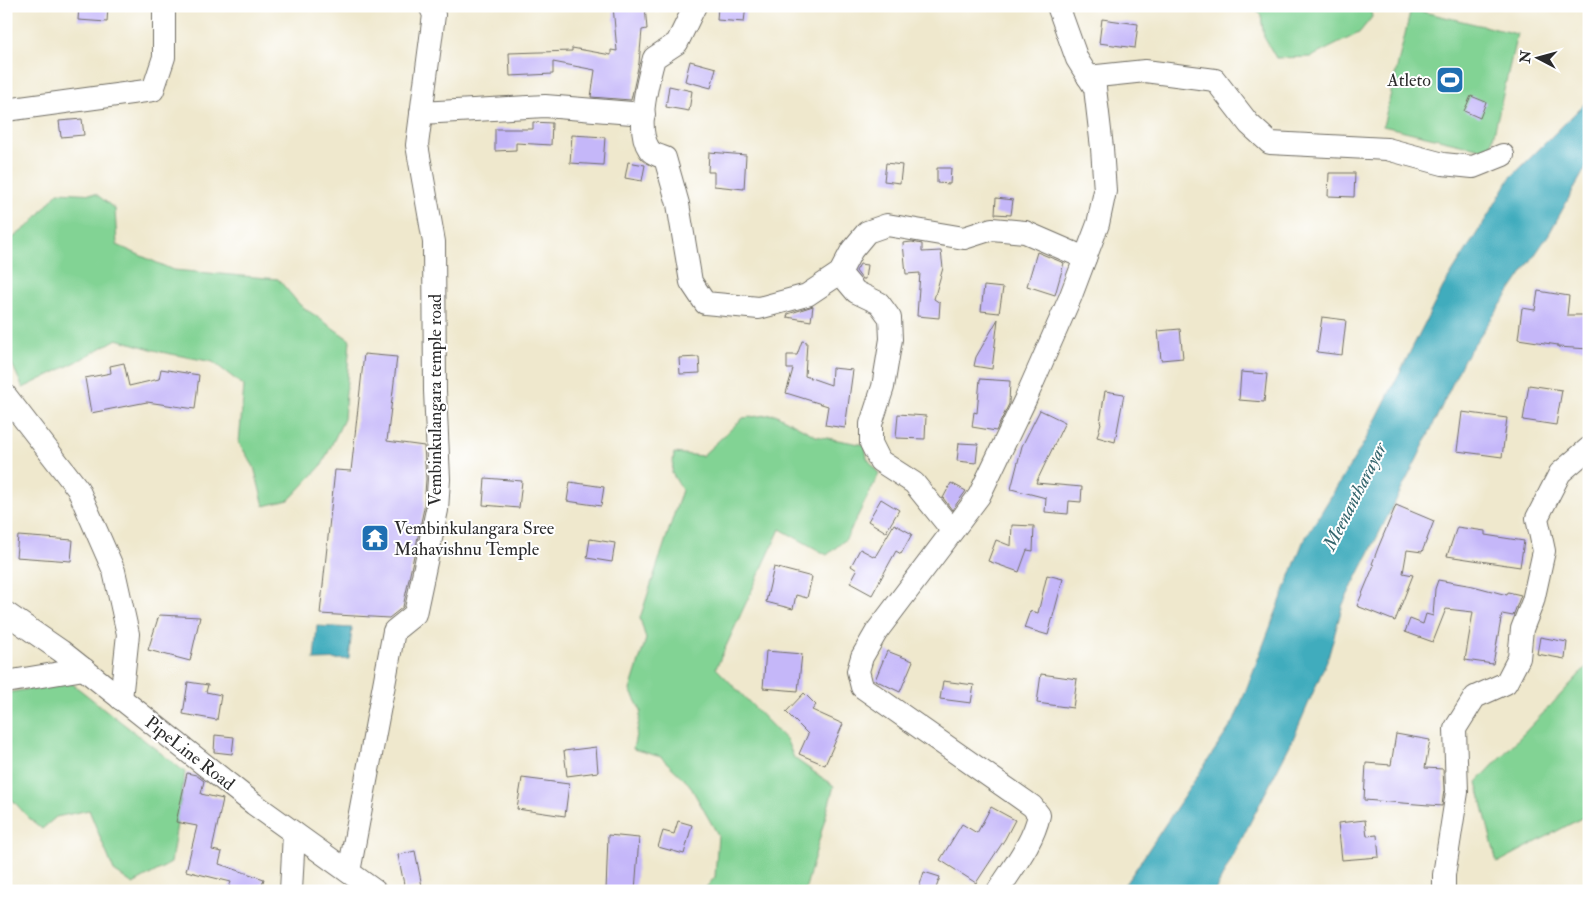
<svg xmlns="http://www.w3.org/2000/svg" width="1595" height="897" font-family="'IM FELL Double Pica',serif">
  <rect width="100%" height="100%" fill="#fff"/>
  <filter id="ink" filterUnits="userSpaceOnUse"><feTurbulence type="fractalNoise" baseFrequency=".02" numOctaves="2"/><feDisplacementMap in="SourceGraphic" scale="10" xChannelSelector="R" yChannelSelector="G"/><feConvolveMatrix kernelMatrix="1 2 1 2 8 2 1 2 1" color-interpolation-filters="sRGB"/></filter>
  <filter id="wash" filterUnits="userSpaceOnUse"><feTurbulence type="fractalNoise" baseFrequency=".0096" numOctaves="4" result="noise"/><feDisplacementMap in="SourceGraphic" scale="20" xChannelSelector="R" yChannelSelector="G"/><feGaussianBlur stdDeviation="1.12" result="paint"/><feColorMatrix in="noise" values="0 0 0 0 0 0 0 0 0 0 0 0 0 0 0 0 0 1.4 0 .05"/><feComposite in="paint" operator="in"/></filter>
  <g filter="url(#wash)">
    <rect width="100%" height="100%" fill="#efe8cd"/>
    <g fill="#82d394" stroke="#567f60">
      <polygon points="1255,6 1370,6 1372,17 1359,33 1311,57 1276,58 1264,37 1261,16"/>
      <polygon points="1411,9 1517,34 1490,151 1383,126"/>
      <polygon points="58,192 96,194 115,209 117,245 173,270 278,279 300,305 350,340 344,419 322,465 289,500 264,506 254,467 239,443 244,386 213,362 161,352 117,339 76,362 23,388 6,351 6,243 31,224"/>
      <polygon points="775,414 816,436 865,445 867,458 879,474 846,539 827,555 780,529 716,668 787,741 794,758 834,786 805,891 703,891 715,877 718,835 689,784 661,757 633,749 641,711 630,690 646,639 640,618 682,490 672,473 674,453 702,456 743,418"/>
      <polygon points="1589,549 1589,656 1582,555"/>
      <polygon points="1589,664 1589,814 1497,863 1477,782 1553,703"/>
      <polygon points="70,682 185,772 171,863 133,884 114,871 89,810 56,817 42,829 29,818 6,793 6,693"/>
    </g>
    <g fill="#3facbd" stroke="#356c74">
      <polygon points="1589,99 1589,165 1586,167 1549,234 1464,359 1418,457 1343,604 1328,658 1293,739 1215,891 1120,891 1135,870 1234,721 1303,542 1365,441 1443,287 1489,214 1510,178"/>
      <polygon points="317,626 352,628 349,659 314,660"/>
    </g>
    <g id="blocks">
      <g fill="#c5b7f9">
        <polygon points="79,6 108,6 107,22 78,20"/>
        <polygon points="613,6 645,6 647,29 642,30 639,63 631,100 591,97 595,70 553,62 553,74 510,76 509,53 572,51 572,48 611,55 611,50 617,51"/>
        <polygon points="718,6 746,6 744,22 717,20"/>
        <polygon points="1102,19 1138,24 1135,48 1099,43"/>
        <polygon points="690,61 716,68 711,88 685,81"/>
        <polygon points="669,86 692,91 689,111 666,107"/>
        <polygon points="1471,96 1486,102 1480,118 1464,111"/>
        <polygon points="82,119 84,135 61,137 59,121"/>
        <polygon points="533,122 552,123 551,145 516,143 516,150 495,151 495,129 533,129"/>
        <polygon points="572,135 605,137 603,165 570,163"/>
        <polygon points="709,152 746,155 744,189 714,186 714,172 708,172"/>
        <polygon points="628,162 645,165 642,181 625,178"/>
        <polygon points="886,163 902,165 900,183 884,181"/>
        <polygon points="937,168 951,168 950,184 937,183"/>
        <polygon points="1329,173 1355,173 1354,197 1328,196"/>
        <polygon points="996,198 1013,200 1011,215 995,214"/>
        <polygon points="912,242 922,244 922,252 941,251 943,268 934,299 940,303 939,318 917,316 920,273 906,274 903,243"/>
        <polygon points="1037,252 1064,263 1055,295 1027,286"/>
        <polygon points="860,264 867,265 865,279 862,279 856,271"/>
        <polygon points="984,286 1003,288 999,313 981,311"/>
        <polygon points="1538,291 1569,296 1567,315 1589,315 1589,349 1558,347 1558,345 1518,339 1522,308 1535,310"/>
        <polygon points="813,306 811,321 787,317 788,314"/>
        <polygon points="1322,317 1346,320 1342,355 1317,352"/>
        <polygon points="998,319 992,369 974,366 976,357"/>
        <polygon points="1180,329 1183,358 1161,360 1158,331"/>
        <polygon points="802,341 807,342 805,376 831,385 832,368 853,370 845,428 825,425 828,406 786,393 793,369 787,369 787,355 797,355"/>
        <polygon points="364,354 397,357 387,441 424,446 426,479 424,508 403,607 389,618 320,614 335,470 351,471"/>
        <polygon points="699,357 700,373 680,374 679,358"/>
        <polygon points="124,363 129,386 159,379 161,369 199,375 195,409 147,402 91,413 85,378 111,373 110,366"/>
        <polygon points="1241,372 1267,374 1264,402 1239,400"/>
        <polygon points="980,379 1010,381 1009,404 996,431 972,427 974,412 977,413"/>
        <polygon points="1529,385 1562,390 1556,425 1523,420"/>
        <polygon points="1105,391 1124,394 1115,442 1097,437 1101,423 1100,422"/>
        <polygon points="1040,410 1065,422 1036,483 1082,487 1081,502 1069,501 1068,514 1045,512 1046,498 1011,489 1022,446"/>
        <polygon points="1462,412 1507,418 1502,457 1457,451"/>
        <polygon points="898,414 926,416 925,439 896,438"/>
        <polygon points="959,443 978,444 976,463 957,461"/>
        <polygon points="485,478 522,481 519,508 483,505"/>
        <polygon points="570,482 604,487 601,506 567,501"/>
        <polygon points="951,483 966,491 952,510 943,498"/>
        <polygon points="881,499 899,510 886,532 868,521"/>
        <polygon points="1396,505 1434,521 1422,552 1407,550 1403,573 1413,575 1395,621 1357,606 1374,565 1372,564 1378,548"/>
        <polygon points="894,524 912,534 901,554 896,551 872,595 850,583 857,570 851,566 860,549 875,557"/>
        <polygon points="1012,525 1034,526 1033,551 1027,550 1019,572 988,561 996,540 1011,546"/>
        <polygon points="1457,527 1485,531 1485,535 1524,541 1520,567 1447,556"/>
        <polygon points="18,536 73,540 71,561 16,557"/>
        <polygon points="590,539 615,543 612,562 587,558"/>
        <polygon points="774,567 812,577 807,598 796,595 793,609 766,602"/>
        <polygon points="1047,575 1063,579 1048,635 1024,628 1030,611 1038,613"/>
        <polygon points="1438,580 1473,586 1507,595 1508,592 1521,595 1513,616 1502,614 1493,664 1465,660 1473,612 1446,609 1433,642 1405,632 1410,619 1423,624 1426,614 1433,616 1435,589"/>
        <polygon points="159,615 200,617 190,661 148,650"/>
        <polygon points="1540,637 1567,642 1565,659 1537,654"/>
        <polygon points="766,651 802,654 798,691 763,688"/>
        <polygon points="887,651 913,661 900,692 875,680"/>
        <polygon points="1041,674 1077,679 1073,708 1037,703"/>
        <polygon points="943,681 974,685 971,703 940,699"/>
        <polygon points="188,682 208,685 206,692 221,695 217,720 183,714"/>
        <polygon points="804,693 816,705 812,710 843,724 825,765 799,754 808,734 786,712"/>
        <polygon points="1396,734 1430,740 1425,768 1443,769 1444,789 1442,806 1364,800 1366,763 1391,765"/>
        <polygon points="215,735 234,737 232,754 214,752"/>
        <polygon points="596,747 598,772 567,776 564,751"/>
        <polygon points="187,773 196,775 204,781 201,794 223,799 212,850 222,852 219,864 264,879 260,891 228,891 231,882 186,871 197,826 176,822"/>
        <polygon points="522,778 569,784 565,816 517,809"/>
        <polygon points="991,807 1015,820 1005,839 976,883 940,860 962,824 977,833"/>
        <polygon points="1365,820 1367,836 1377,835 1379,857 1342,860 1338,823"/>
        <polygon points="678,821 692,825 684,854 658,847 663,831 674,834"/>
        <polygon points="608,835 639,838 635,891 606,891"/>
        <polygon points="415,851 422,886 405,889 398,855"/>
        <polygon points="924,872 940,877 935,891 918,891"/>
      </g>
    </g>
  </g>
  <g filter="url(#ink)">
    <use href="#blocks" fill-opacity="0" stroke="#706d64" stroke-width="1"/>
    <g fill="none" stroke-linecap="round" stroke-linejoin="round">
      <defs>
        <g id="minor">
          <path d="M 695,6 L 677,43 L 654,58 C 648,80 635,129 649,149 C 652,154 660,156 665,158 L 678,204 L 691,282 L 705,303 L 759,308 L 807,295 L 840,273 L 852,250 L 867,232 L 887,225 L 964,238 L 992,229 L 1025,232 L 1085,258"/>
          <polyline points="1088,77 1145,71 1215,80 1249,124 1270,143 1387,149 1443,164 1473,167 1503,155"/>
          <polyline points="6,110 153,90 164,57 164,6"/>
          <polyline points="421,113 545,106 644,114"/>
          <polyline points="840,273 856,292 879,303 890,318 891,339 883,387 871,424 871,443 880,461 914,483 952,530"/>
          <polyline points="6,396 78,489 114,571 128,634 121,699"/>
          <polyline points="6,613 61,651 254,804 375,891"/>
          <polyline points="6,682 84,669"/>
          <polyline points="349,872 394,631 415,614 437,510 439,479 435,391 434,242 417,145 434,15 430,6"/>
          <polyline points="291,891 294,833"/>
          <path d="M 998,891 C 1013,867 1033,843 1039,815 L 1032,806 L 862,687 L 858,671 L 862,657 L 877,631 L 979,496 L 1025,400 L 1070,298 L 1098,224 L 1105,191 L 1102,148 L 1095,88 L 1077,59 L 1058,6"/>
          <polyline points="1444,891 1444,875 1457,792 1455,729 1475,697 1506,683 1519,658 1522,629 1533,601 1544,551 1537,518 1560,473 1589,448"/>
        </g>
      </defs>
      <use href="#minor" stroke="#706d64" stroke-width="24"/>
      <use href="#minor" stroke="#fff" stroke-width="22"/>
    </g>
  </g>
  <defs>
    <symbol id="stadium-square" viewBox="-11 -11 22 22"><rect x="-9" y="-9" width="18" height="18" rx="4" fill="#1f6fb2" stroke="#fff"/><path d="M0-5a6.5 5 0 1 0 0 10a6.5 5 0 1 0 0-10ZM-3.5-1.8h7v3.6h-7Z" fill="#fff"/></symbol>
    <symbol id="temple-square" viewBox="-11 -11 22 22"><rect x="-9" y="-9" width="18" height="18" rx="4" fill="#1f6fb2" stroke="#fff"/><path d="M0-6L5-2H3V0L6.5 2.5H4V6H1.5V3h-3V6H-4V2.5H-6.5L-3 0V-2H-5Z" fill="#fff"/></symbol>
  </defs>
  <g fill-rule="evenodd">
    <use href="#stadium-square" x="1434" y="64" width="32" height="32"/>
    <use href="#temple-square" x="359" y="522" width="32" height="32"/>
  </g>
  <g text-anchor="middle" stroke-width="4" stroke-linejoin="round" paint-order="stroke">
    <g font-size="18" fill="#2b2b2b" stroke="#fff" text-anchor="end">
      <text x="1431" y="86">Atleto</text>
      <text x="394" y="534" text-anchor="start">Vembinkulangara Sree<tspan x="394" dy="21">Mahavishnu Temple</tspan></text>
    </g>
    <g font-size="18" fill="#2b2b2b" stroke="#fff">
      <text transform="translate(435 400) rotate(-90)" y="6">Vembinkulangara temple road</text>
      <text transform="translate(190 753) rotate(38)" y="6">PipeLine Road</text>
    </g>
    <g font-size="19" font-style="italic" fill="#34656d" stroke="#fff">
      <text transform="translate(1354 496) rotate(-63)" y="7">Meenantharayar</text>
    </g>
  </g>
  <rect width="1595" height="897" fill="none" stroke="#fff" stroke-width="25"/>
  <g transform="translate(1538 58) rotate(276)" stroke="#ffffff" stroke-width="4" paint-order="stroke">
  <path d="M0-4L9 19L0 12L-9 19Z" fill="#2b2b2b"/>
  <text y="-8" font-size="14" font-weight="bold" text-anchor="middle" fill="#2b2b2b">N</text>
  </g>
</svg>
